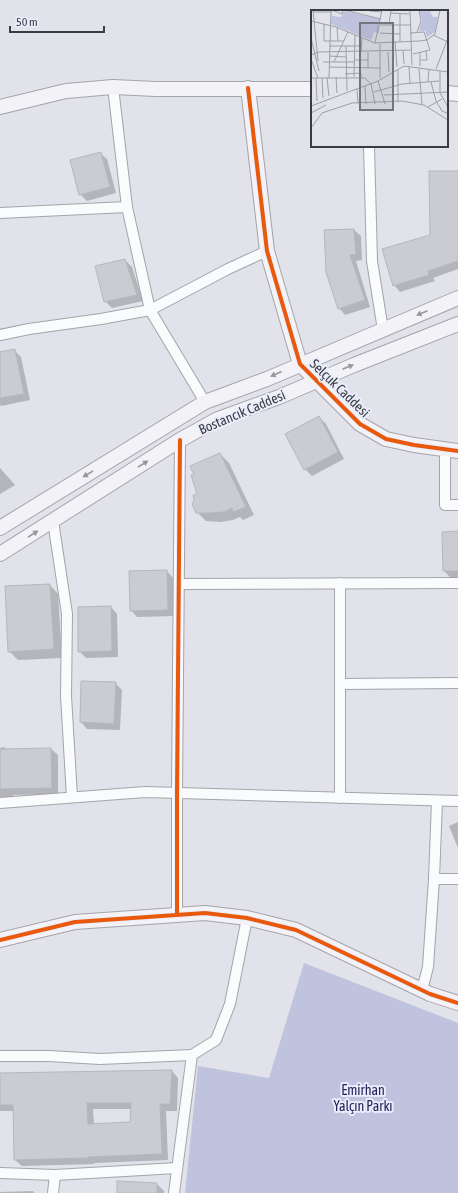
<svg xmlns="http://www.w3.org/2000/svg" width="458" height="1193" font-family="'Asap Condensed',sans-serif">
  <rect width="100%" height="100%" fill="#e1e2ea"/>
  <polygon fill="#c0c3de" points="304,963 458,1023 458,1193 185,1193 198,1066 269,1078"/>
  <g fill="#0003" fill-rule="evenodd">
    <polygon points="447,36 448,37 448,82 447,82"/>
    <polygon points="100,153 107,159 116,193 87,201 80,194"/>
    <polygon points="458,172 458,269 433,278 435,281 400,292 394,285 431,236"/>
    <polygon points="354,230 361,236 362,260 356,261 370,307 345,315 339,308 325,231"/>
    <polygon points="125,260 132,267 143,301 112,308 105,301"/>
    <polygon points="14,350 21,357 30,400 1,406 0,404 0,353"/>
    <polygon points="319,417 326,424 344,459 312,476 305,469"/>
    <polygon points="0,422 0,468 15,485 0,494"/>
    <polygon points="220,454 229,463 254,515 243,520 240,517 233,520 220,522 206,521 197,512 198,494 196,475"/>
    <polygon points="458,532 458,577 450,577 444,571"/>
    <polygon points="167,571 173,578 174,616 137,617 131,610"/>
    <polygon points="50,585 58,594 62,658 18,660 9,651"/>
    <polygon points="111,607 117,614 118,657 86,658 79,651"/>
    <polygon points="115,683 122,690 120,730 87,729 81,722"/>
    <polygon points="4,747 7,750 51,749 58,755 58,794 13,795 14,800 0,801 0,748"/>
    <polygon points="458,822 458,848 449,826"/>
    <path d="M 172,1071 L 178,1078 L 177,1111 L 166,1111 L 168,1160 L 94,1163 L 95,1164 L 22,1166 L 15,1160 L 14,1111 L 0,1111 L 0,1074 ZM 93,1109 L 131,1109 L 131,1123 L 94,1125 Z"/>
    <polygon points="157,1184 164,1191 164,1193 118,1193"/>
    <polygon points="33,1191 34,1193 0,1193 0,1192"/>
  </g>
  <g fill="#cbcbd2" stroke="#b6b7bc" fill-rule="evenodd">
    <polygon points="101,152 110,187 79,195 70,160"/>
    <polygon points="429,171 458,171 458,261 428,271 429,275 393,286 382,249 430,235"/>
    <polygon points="354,229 356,254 350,255 365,300 338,309 325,269 326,269 324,230"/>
    <polygon points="125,259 137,295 104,302 95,266"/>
    <polygon points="15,349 24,394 0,398 0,352"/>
    <polygon points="319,416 338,452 304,470 285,434"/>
    <polygon points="220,453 246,507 233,512 232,508 224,512 211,513 196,513 192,504 194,501 193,495 197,494 191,475 194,475 190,466"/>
    <polygon points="458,531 458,571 443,571 442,532"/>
    <polygon points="167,570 168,610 130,611 129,571"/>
    <polygon points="50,584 54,649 8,652 5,586"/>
    <polygon points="111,606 112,651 78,652 78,607"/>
    <polygon points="81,681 116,682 114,724 80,722"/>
    <polygon points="51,748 52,788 0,789 0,749"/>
    <path d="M 172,1070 L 170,1104 L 160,1104 L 162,1154 L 88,1157 L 88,1158 L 14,1160 L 13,1105 L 0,1105 L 0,1073 ZM 87,1103 L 131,1103 L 130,1122 L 88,1124 Z"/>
    <polygon points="117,1181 157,1183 157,1193 117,1193"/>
  </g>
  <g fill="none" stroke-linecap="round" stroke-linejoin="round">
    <defs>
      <g id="street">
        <polyline points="113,87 127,207 150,310 205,402"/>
        <polyline points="369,146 372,261 383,330"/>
        <polyline points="0,213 127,207"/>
        <polyline points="0,335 29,329 101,319 150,310 228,269 267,251"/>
        <polyline points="445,450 445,505 458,505"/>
        <polyline points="53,521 67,614 66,696 72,797"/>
        <polyline points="340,583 340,798"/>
        <polyline points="179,584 458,583"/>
        <polyline points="340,684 458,683"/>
        <polyline points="0,803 145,792 458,801"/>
        <polyline points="434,879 458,879"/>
        <polyline points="177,915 177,793 180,440"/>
        <polyline points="422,990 428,967 434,879 437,801"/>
        <polyline points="0,1056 49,1056 100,1059 192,1055"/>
        <polyline points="0,1173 55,1175 177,1168"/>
        <polyline points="53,1193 55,1175"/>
        <polyline points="174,1193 192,1055 216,1040 230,1004 247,918"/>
      </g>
      <g id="secondary">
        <polyline points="248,88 267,251 300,364 360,424 386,439 414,445 458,451"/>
        <polyline points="447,93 458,94"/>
        <polyline points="0,107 66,91 113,87 156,89 312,89"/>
        <polyline points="0,528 205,402 267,379 458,298"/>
        <polyline points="0,554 180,440 218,419 279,397 354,365 458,324"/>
        <polyline points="0,940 75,922 205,913 247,918 296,930 430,994 458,1003"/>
      </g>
    </defs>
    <use href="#street" stroke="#a4a4aa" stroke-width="12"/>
    <use href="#secondary" stroke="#a4a4aa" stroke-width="16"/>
    <use href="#street" stroke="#fafbfc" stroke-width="10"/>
    <use href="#secondary" stroke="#f2f2f7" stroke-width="14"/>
    <defs>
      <g id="cycleway">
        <polyline points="248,88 267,251 300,364 360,424 386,439 414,445 458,451"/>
        <polyline points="177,915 177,793 180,440"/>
        <polyline points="0,940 75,922 205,913 247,918 296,930 430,994 458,1003"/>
      </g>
    </defs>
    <use href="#cycleway" stroke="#ebedfc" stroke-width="6"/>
    <use href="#cycleway" stroke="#e8590c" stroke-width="4"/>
  </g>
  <defs><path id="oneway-solid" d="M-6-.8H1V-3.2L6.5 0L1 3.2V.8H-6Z"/></defs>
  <g fill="#96979c">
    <use href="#oneway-solid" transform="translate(422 313) rotate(157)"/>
    <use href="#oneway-solid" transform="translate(348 367) rotate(-23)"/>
    <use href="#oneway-solid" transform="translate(276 374) rotate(156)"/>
    <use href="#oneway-solid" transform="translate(143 464) rotate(-32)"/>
    <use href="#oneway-solid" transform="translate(88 474) rotate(149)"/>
    <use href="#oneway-solid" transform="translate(33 534) rotate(-32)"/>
  </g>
  <g text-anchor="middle" stroke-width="4" stroke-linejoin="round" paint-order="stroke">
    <g font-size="14" fill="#3b3c42" stroke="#ebedfc">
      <text transform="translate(340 388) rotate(44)" y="5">Selçuk Caddesi</text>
      <text transform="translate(242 412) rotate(-23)" y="5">Bostancık Caddesi</text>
    </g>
    <g font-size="14" fill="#25235c" stroke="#ebedfc">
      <text x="363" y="1095">Emirhan<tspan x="363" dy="16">Yalçın Parkı</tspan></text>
    </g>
  </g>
  <g transform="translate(311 10)">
    <rect width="137" height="137" fill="#e1e2ea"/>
    <path d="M 108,0 L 122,0 L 119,2 L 122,7 L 127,7 L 124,22 L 116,27 L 114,21 L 108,21 L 111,9 ZM 33,1 L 69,9 L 68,23 L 63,22 L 60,30 L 20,14 L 21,6 L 30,7 Z" fill="#c0c3de"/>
    <path fill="none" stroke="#9fa0a7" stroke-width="1" d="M 2,0 L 7,51M 33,0 L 70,9M 99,0 L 101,55M 59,1 L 71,2M 2,2 L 20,2M 79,3 L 98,4M 0,11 L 25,17 L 64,33 L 108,31 L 116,30 L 124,24 L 129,0M 13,14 L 13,31 L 33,31M 69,15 L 99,15M 78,15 L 80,0M 26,18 L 27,31M 106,22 L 110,11 L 108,0M 69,23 L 89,24M 99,23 L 113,22 L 119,40 L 102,44M 122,25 L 137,32M 0,28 L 8,61M 84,31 L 86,57M 89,31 L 89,4M 64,33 L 71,0M 18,36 L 51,36M 35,36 L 36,81M 92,41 L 93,54M 50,42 L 51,28M 57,42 L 57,58M 77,42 L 78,62M 0,45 L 7,42 L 101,40M 18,46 L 35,47M 0,49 L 7,68M 43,50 L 57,50M 110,50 L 116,50 L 115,41M 12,52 L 43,52M 23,52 L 37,22M 109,56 L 109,42M 18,57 L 69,58M 98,57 L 99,73M 108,59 L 111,95M 125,59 L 137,28M 87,60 L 87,92M 129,61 L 129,83 L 137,97M 34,64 L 50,63 L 50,67M 25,67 L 26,83M 43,67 L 44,25M 0,68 L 54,68 L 60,74 L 64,94M 5,68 L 6,91M 11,68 L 12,88M 16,68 L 18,86M 18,68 L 20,3 L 21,0 L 31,4 L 32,0M 69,68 L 69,34M 137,70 L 137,90M 67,71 L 74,94M 117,72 L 118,59M 120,72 L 125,91 L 131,101 L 136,103M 54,76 L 55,94M 46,79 L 47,93M 63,82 L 91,74 L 128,71M 73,85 L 137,82M 0,96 L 67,71 L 93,56 L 137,62M 117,97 L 131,89M 0,103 L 15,95M 0,118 L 11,103 L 41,93 L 91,91 L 113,95 L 137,110"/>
    <path fill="#75767d" fill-opacity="0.15" stroke="#75767d" stroke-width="2" d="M 49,13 L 82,13 L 82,100 L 49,100 Z"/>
    <rect width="137" height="137" fill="none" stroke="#3b3c42" stroke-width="2"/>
  </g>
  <path d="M10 26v6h94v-6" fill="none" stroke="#3b3c42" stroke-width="2"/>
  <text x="16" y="26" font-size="12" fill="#3b3c42" stroke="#ebedfc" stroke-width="3" paint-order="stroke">50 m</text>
</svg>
